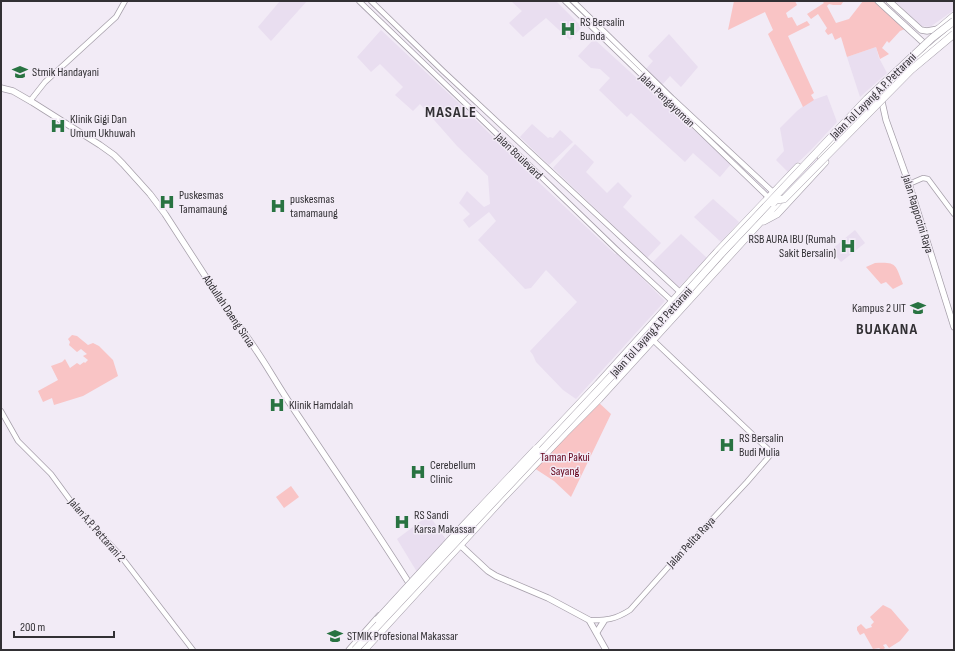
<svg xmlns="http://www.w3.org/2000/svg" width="955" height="651" font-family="'Sofia Sans Condensed',sans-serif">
  <rect width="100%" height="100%" fill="#f2ebf6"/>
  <g fill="#e9def0">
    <polygon points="280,1 307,1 271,41 258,27"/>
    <polygon points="511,1 556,1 582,27 570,40 546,18 523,37 509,23 522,11"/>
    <polygon points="895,1 954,1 954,10 930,27 921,26"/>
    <polygon points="381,30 465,109 530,174 615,254 617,253 665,301 576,399 563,390 536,362 533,355 530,351 577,302 546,270 531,288 525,289 478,240 496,221 489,212 469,228 463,220 470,214 459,203 467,191 484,207 490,204 488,176 457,146 420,104 413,111 395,95 403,87 380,64 371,72 357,57"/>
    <polygon points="669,34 698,67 681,87 670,76 662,85 646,69 653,61 648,56"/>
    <polygon points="594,39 731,164 720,177 693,153 685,162 631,113 627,117 599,90 610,78 600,69 591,68 578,56"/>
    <polygon points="876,47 879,58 887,73 860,97 847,57"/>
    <polygon points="827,95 837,122 811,150 788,172 776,160 784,151 780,128 797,111 810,101"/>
    <polygon points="532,124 548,138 550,137 553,138 560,130 573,142 549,165 520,137"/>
    <polygon points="575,144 594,162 586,172 607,193 618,182 632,196 623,207 661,243 647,258 553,168"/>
    <polygon points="713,199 739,222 721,242 694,217"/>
    <polygon points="855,230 865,243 841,262 831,250"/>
    <polygon points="681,234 707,258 679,287 652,263"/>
    <polygon points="429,515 447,541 417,572 397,539"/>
  </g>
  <g fill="#f9c4c5">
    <polygon points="734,1 795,1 797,5 786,13 788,18 792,17 797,26 807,21 810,25 788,36 814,93 811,95 814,100 803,107 768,34 773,30 765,12 728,30"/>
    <polygon points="822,1 843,2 841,5 833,5 829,4 827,6 836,23 849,19 863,1 874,1 905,29 900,31 889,43 887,41 882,48 889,54 880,59 876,47 847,57 841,37 835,40 832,33 828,35 825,31 827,28 818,14 811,19 807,14 824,3"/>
    <path d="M 875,263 C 897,262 895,264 903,284 L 893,289 L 886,282 L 881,284 L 866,267 Z"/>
    <polygon points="72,335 77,336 88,345 93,343 99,346 113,360 118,376 83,396 54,405 52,398 43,402 38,391 58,380 51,366 62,362 65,359 70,368 77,363 80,365 84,362 85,363 88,360 83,356 87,354 81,349 77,352 69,345 70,342 68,339"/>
    <polygon points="597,401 611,414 571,497 554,481 534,468"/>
    <polygon points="291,486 299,497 284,508 276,497"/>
    <polygon points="883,605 891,609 909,630 900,641 889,648 886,644 883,645 885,648 882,650 879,648 873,649 864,633 860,635 857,630 857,627 861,624 866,629 872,627 871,625 874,622 870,617"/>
  </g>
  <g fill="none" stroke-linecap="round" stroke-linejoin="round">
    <defs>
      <g id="minor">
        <polyline points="359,1 616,249 674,303"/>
        <polyline points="371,1 443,71 681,293"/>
        <polyline points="565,1 769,198"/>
        <polyline points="573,1 672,98 774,193"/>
        <polyline points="30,101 45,82 116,17 125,1"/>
        <polyline points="909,184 923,178 928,179 954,214"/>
        <polyline points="1,411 18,441 51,474 73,504 120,555 193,650"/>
        <path d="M 589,620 C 606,621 616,619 630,610 L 678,556 L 747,482 L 772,453 L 653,340"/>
      </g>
      <g id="major">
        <polyline points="878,1 927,46"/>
        <polyline points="889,1 921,30 927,31 938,29"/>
        <path d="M 1,88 L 13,91 L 32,102 L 100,145 L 114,155 L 123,164 L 150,194 L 165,214 L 233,319 C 256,345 272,377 291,405 C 331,465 371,523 409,583"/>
        <polyline points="882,102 886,120 909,184 954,327"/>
        <polyline points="460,545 488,571 496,576 548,598 589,620 606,650"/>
        <polyline points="597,632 604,621"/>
        <polyline points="349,650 379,616"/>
      </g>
      <g id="highway">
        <polyline points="935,32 954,16"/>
        <polyline points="914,64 954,30"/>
        <polyline points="821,157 872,103 898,79"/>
        <polyline points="764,221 777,214 825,162"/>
        <polyline points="532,454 598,384 717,252 798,167"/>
        <polyline points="364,650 502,499 565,433 599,399 782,198"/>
      </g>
    </defs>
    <use href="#minor" stroke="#a7a0ab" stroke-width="6"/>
    <use href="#major" stroke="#a7a0ab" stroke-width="7"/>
    <use href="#highway" stroke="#a7a0ab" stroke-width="8"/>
    <use href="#minor" stroke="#fff" stroke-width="4.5"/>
    <use href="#major" stroke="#fff" stroke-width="5.5"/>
    <use href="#highway" stroke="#fff" stroke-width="7"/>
    <defs>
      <g id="highway-bridge">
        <polyline points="773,203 776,200 784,199 911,70 954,34"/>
        <polyline points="378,619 465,524 536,449"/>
        <polyline points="355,650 618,369 721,254 867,99 932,38 954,21"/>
      </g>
    </defs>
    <use href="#highway-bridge" stroke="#a7a0ab" stroke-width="8" stroke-linecap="butt"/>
    <use href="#highway-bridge" stroke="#fff" stroke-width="7"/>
  </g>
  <defs>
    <symbol id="hospital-bare" viewBox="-9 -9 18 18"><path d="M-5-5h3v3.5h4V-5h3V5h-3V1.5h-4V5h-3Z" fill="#287341" stroke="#f2ebf6" stroke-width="2.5" paint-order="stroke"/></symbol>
    <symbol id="university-bare" viewBox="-9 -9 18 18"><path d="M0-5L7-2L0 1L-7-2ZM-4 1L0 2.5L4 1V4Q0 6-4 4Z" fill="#287341" stroke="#f2ebf6" stroke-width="2.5" paint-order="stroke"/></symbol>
  </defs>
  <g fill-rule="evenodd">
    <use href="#hospital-bare" x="557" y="18" width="22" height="22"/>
    <use href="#university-bare" x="9" y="61" width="22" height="22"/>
    <use href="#hospital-bare" x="47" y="115" width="22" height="22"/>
    <use href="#hospital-bare" x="156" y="191" width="22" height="22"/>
    <use href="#hospital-bare" x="267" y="195" width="22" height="22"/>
    <use href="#hospital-bare" x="837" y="235" width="22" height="22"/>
    <use href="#university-bare" x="907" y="297" width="22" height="22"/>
    <use href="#hospital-bare" x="266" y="394" width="22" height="22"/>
    <use href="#hospital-bare" x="716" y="434" width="22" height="22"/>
    <use href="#hospital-bare" x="407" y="461" width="22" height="22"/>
    <use href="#hospital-bare" x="391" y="511" width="22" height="22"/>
    <use href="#university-bare" x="324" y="625" width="22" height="22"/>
  </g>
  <g text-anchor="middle" stroke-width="3" stroke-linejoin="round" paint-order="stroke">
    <g font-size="12" fill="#323034" stroke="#f2ebf6" text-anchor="start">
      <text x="580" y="26">RS Bersalin<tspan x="580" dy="14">Bunda</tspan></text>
      <text x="32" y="76">Stmik Handayani</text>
      <text x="70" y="123">Klinik Gigi Dan<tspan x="70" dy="14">Umum Ukhuwah</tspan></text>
      <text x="179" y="199">Puskesmas<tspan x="179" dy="14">Tamamaung</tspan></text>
      <text x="290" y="203">puskesmas<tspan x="290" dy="14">tamamaung</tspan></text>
      <text x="836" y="243" text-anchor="end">RSB AURA IBU (Rumah<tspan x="836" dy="14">Sakit Bersalin)</tspan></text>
      <text x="906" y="312" text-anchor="end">Kampus 2 UIT</text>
      <text x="289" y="409">Klinik Hamdalah</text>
      <text x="739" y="442">RS Bersalin<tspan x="739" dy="14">Budi Mulia</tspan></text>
      <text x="430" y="469">Cerebellum<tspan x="430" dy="14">Clinic</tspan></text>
      <text x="414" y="519">RS Sandi<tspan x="414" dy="14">Karsa Makassar</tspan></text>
      <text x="347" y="640">STMIK Profesional Makassar</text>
    </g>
    <g font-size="12" fill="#323034" stroke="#f2ebf6">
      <text transform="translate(873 96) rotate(-45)" y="4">Jalan Tol Layang A.P. Pettarani</text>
      <text transform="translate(667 100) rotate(44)" y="4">Jalan Pengayoman</text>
      <text transform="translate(519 156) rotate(44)" y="4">Jalan Boulevard</text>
      <text transform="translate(918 214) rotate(73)" y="4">Jalan Rappocini Raya</text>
      <text transform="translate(229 311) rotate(56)" y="4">Abdullah Daeng Sirua</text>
      <text transform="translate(651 332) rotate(-48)" y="4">Jalan Tol Layang A.P. Pettarani</text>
      <text transform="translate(97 530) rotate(49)" y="4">Jalan A.P. Pettarani 2</text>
      <text transform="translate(691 542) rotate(-47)" y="4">Jalan Pelita Raya</text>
    </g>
    <g font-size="12" fill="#620019" stroke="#f2ebf6">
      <text x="565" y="461">Taman Pakui<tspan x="565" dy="14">Sayang</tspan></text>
    </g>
    <g font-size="16" font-weight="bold" letter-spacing="1" fill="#323034" stroke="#f2ebf6">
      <text x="451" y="117">MASALE</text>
      <text x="887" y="334">BUAKANA</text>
    </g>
  </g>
  <rect width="955" height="651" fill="none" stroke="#323034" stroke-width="4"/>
  <path d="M14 631v6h100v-6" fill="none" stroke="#323034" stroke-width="2"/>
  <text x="20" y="631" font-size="12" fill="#323034" stroke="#f2ebf6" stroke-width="3" paint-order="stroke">200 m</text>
</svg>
